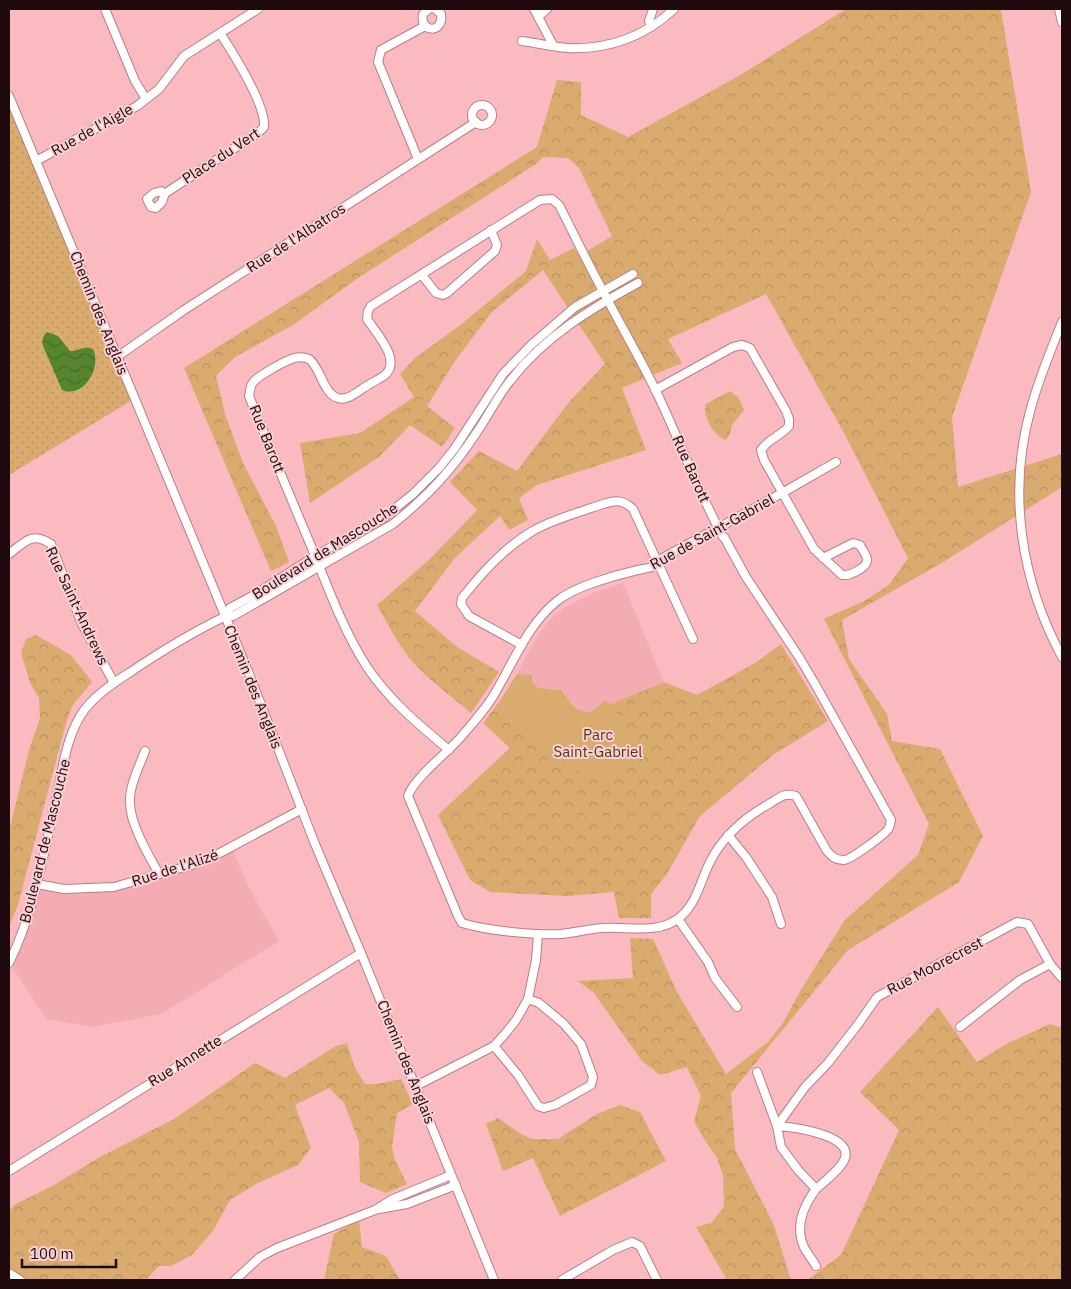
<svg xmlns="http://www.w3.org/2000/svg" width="1071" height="1289" font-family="'IBM Plex Sans',sans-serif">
  <defs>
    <pattern id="grass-dots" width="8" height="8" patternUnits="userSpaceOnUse" patternTransform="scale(1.25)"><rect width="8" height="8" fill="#d9ab6f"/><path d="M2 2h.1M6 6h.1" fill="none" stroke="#ba925f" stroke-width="1.8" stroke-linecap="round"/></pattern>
    <pattern id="forest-crowns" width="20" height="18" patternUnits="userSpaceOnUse" patternTransform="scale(1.25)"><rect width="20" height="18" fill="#d9ab6f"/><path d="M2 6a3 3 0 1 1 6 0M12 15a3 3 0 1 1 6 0" fill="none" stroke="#ba925f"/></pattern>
    <pattern id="water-waves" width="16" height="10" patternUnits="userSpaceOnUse" patternTransform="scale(1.25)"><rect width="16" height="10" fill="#56852f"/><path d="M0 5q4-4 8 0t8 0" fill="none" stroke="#476b26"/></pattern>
  </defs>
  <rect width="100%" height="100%" fill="#fbbac0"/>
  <g fill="#f4acb3">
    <polygon points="623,583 664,682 609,705 606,701 591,712 583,712 576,708 561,690 538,688 532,681 533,676 517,674 538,635 549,621 562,609 590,594"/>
    <polygon points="231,846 249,888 279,941 161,1014 92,1027 46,1019 13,968 34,912 37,884 114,887 159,874"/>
  </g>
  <polygon fill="url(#grass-dots)" points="9,106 36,161 134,399 9,475"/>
  <g fill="url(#forest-crowns)">
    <path d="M 846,9 L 984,9 L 1001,10 L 1031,192 L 952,417 L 958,487 L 1062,454 L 1062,487 L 945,561 L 842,620 L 849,659 L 887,714 L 892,741 L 940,749 L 983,836 L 959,882 L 848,950 L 731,1093 L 735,1149 L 774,1225 L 791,1280 L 727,1280 L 696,1227 L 711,1223 L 724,1207 L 723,1175 L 716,1156 L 702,1136 L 694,1121 L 701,1096 L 687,1067 L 660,1075 L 642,1061 L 594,993 L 578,981 L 633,978 L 630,938 L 653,939 L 677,992 L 726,1074 L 768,1042 L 783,1023 L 799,993 L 844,921 L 918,855 L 929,824 L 824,619 L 864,601 L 889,585 L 908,558 L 844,433 L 766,294 L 668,339 L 682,363 L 622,388 L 646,450 L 537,485 L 519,498 L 528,520 L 509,530 L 500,516 L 454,559 L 415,611 L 457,647 L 499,672 L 471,713 C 452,697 430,681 413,662 C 398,645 388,624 377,605 L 431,558 L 477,510 L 450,482 L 479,451 L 517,471 L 569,402 L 605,364 L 543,270 L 492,312 L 455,361 L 427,406 L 455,428 L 442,447 L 410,425 L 379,457 L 310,503 L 300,443 L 360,433 L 414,397 L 400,374 L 415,358 L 459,326 L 526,271 L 537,239 L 550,260 L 574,248 L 579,256 L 612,236 L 579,168 L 568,158 L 543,157 L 536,164 L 358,278 L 293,325 L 235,357 L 216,376 L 225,414 L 243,463 L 276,526 L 289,562 L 271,571 L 184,368 L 537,147 L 557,80 L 581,82 L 581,115 L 628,137 L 737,77 Z"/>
    <path d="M 730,391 L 738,397 L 744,410 L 732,425 L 730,434 L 726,440 C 714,436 702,417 706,404 Z"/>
    <polygon points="36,635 71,655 92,682 72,706 66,723 18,905 9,927 9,831 29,750 40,718 39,698 30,683 21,653 26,639"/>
    <polygon points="781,644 828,721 773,755 700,816 667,874 651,894 651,918 619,918 614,892 567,896 490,892 470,880 438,815 510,748 483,723 499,702 559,756 646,752 609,705 664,682 697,695 755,663"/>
    <polygon points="938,1007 977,1062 1008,1043 1050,1024 1062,1028 1062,1280 807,1280 841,1255 899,1130 860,1092"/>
    <polygon points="347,1043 354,1066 365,1084 377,1084 401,1079 413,1104 397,1113 392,1147 395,1160 407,1184 386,1193 360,1182 359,1142 344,1103 329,1088 295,1105 311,1148 298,1165 256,1184 230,1200 213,1231 192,1255 171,1266 159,1266 146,1280 27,1280 9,1268 9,1210 16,1204 54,1185 98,1158 174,1119 255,1063 285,1078 336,1046"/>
    <polygon points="620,1105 640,1112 666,1161 560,1216 533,1158 503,1171 486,1124 498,1118 521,1134 532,1139 558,1139 597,1114"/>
    <polygon points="359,1220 362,1247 386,1256 400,1280 324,1280 334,1234"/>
  </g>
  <path fill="#d9ab6f" d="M 517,674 L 532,675 L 532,681 L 538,688 L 561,690 C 572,702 573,712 591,712 L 606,700 L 646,752 C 637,761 620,780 606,780 C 574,778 523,724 499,702 Z"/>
  <path fill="url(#water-waves)" d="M 47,332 L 58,336 L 70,351 C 78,351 85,345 93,349 C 102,367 84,399 62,390 L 43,346 C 42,340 42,337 47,332 Z"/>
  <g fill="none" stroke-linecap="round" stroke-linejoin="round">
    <defs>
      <g id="minor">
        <polyline points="105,9 135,81 146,99"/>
        <path d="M 429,9 L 423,14 C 419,33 444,34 441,14 L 435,9"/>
        <polyline points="534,9 553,45"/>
        <polyline points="1059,9 1062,22"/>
        <polyline points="538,17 547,9"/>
        <polyline points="651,26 649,21 653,9"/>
        <path d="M 522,41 C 537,43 553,47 568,48 C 608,50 646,36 674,9"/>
        <polyline points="9,96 248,671 315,844 361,953 494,1280"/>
        <circle cx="482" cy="115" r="10"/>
        <polyline points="418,159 378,62 381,50 425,26"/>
        <polyline points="36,161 137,106 159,89 184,56 258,9"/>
        <polygon points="161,191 164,196 162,202 156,208 151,207 147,199 154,193"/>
        <path d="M 164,194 L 259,132 L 264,127 C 266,105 233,53 220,33"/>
        <polyline points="422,275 436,293 443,295 447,293 495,251 497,245 491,230"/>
        <path d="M 1062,322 C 1051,350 1039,378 1031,408 C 1007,492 1021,581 1062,657"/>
        <polyline points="117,357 184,310 476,122"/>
        <path d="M 655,390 L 733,347 L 742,345 L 750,348 L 786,411 L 789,419 L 789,426 C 781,436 768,439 761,450 L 764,460 L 814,549 L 842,575 C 849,576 865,569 867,561 C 868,556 862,550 860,545 L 853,543 L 823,558"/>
        <path d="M 9,554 C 25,542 32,531 51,544 L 82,624 L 114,683"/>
        <polyline points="224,617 230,608 256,594 315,556 383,518 413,494 439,468 455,448 503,374 531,345 575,307 633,274"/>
        <path d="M 522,645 L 469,616 L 461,604 L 462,598 C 482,573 503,549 531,532 C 549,521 571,515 591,508 C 608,503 619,495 633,509 L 693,639"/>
        <path d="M 449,750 C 420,726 388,699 367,667 C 343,630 328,587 311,546 C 290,496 269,446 249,396 C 250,392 250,387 252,384 C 255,377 285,361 294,358 C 298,357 304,357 309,359 C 320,366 323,394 338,398 C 346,401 356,393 362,389 C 369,384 378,380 385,375 C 402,360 376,333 367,319 L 368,311 L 371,306 L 540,200 L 552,199 L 559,205 C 574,234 588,264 604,293 C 621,326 640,358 656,391 C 679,439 697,489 723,537 L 724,537 L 746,577 L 799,657 L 815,684 L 891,820 C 890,822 890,827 889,828 C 886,834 850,860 844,860 C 836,860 832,857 827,851 L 796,796 C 784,792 779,798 769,804 C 744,818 723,836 710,862 C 700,881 697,904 679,918 C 657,935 627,926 602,928 C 588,929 574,933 560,934 C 534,935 488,931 462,923 L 458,916 L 408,796 C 414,778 448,752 461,737 C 472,724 483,712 492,698 C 512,666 526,626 557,601 C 574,587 612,576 634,571 C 640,569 646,569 652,567 L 657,561 L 712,531 C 718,528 724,525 729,522 L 782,493 L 836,462"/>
        <path d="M 145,751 C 139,767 129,786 130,803 C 130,824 149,856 159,874"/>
        <polyline points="728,835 746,857 772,897 781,924"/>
        <polyline points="37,884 64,889 114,887 159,874 195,864 218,854 302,809"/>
        <polyline points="678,919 708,962 715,978 737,1007"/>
        <path d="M 9,963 C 35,910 44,851 57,795 C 63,766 67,733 85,709 C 97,694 113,683 129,673 C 160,652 191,633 224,617 L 233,616 L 249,607 L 393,524 C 428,496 452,470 477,432 C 488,416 497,397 510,381 C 544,337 590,309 638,283"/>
        <polyline points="960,1027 1020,980 1050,964"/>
        <polyline points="494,1046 518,1075 538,1106 544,1108 555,1105 591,1085 593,1077 581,1044 564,1024 539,1003 528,999"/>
        <path d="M 757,1072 L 777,1126 L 781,1147 L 798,1170 L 816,1189 C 824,1182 842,1168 845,1158 C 852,1134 791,1127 777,1126"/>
        <polyline points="416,1086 494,1046 505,1034 516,1020 528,999 536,960 538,934"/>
        <polyline points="777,1126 805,1087 828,1063 859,1023 877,997 1017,922 1028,924 1050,964 1062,978"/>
        <polyline points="9,1171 361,953"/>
        <polyline points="379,1209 407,1204 456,1185"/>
        <path d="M 816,1266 C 812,1259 806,1252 803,1245 C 795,1224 804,1205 816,1189"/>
        <polyline points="9,1273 20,1280"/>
        <polyline points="235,1280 260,1257 277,1248 375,1210 393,1199 451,1175"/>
        <polyline points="562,1280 613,1250 632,1242 640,1246 657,1280"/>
      </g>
    </defs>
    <use href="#minor" stroke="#bb7e84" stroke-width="10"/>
    <use href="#minor" stroke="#fff" stroke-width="8"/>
  </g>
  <g text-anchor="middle" stroke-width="4" stroke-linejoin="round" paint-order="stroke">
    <g font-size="15" fill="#1e090c" stroke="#f8cfd2">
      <text transform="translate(92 130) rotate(-29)" y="5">Rue de l'Aigle</text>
      <text transform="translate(221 156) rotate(-33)" y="5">Place du Vert</text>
      <text transform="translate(296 238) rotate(-33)" y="5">Rue de l'Albatros</text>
      <text transform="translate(99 313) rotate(68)" y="5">Chemin des Anglais</text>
      <text transform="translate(267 439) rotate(68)" y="5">Rue Barott</text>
      <text transform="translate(691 469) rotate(66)" y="5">Rue Barott</text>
      <text transform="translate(712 532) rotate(-29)" y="5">Rue de Saint-Gabriel</text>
      <text transform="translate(325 551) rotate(-32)" y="5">Boulevard de Mascouche</text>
      <text transform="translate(77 606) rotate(65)" y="5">Rue Saint-Andrews</text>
      <text transform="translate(253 687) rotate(68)" y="5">Chemin des Anglais</text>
      <text transform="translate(45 841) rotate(-76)" y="5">Boulevard de Mascouche</text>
      <text transform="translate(175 868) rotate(-18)" y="5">Rue de l'Alizé</text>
      <text transform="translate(935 966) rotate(-28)" y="5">Rue Moorecrest</text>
      <text transform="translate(185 1061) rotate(-32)" y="5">Rue Annette</text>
      <text transform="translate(406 1062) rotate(68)" y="5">Chemin des Anglais</text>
    </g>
    <g font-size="15" fill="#533a15" stroke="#f8cfd2">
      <text x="598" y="740">Parc<tspan x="598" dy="17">Saint-Gabriel</tspan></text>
    </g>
  </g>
  <rect width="1071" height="1289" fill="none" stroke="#1e090c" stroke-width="20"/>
  <path d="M22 1259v8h94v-8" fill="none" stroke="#1e090c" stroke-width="2.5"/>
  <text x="30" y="1259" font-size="15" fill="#1e090c" stroke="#f8cfd2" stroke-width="4" paint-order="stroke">100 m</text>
</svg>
